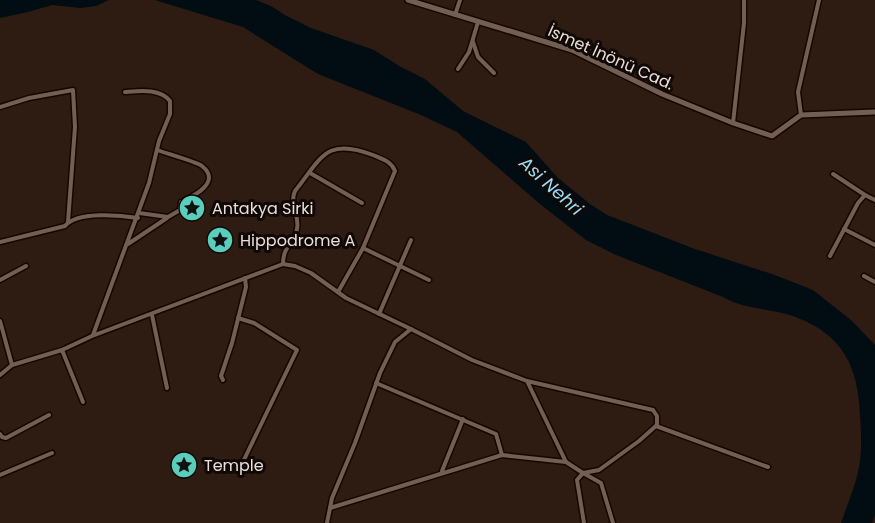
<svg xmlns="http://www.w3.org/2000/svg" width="875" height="523" font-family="Poppins,sans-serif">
  <rect width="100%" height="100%" fill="#2e1c12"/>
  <g fill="#010c13">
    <polygon points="0,0 109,0 96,6 81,8 52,5 28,12 0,18"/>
    <path d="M 155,0 L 256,0 L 271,6 L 285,15 L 311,28 L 374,50 L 401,67 L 425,79 L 463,111 L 526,142 L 558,178 L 590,204 L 607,215 L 695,249 L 772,274 L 813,290 L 852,321 L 875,345 L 875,515 L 872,523 L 841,523 C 848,503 857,483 860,461 C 862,446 861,431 860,415 C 858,368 844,336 798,318 C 773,308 745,310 723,297 L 616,255 L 586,240 L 540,204 L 457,132 L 421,115 L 318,74 L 243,27 Z"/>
  </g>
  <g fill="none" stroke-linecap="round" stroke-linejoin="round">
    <defs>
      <g id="minor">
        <polyline points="455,15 460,0"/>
        <polyline points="473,42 478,57 494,73"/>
        <polyline points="458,69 469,52 478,22"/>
        <polyline points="0,107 29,98 73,90 75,127 68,222"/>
        <polyline points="801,115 798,92 819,0"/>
        <polyline points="733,123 744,23 744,0"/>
        <polyline points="310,173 362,203"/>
        <polyline points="833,174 865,195"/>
        <path d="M 139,213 L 168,217 L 180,210 L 181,202 C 194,196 222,182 202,166 C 197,162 165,153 157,150"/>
        <polyline points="844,229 875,245"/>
        <path d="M 0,242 L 65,226 C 77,211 120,215 138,218"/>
        <polyline points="128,244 167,218"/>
        <polyline points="363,248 429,280"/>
        <polyline points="830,256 858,203 865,195 875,200"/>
        <path d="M 283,264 C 283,245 294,245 297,229 C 300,215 289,205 295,191 C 322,157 326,137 373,155 C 382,159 391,161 395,171 L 363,248 L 338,292"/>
        <polyline points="864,276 875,282"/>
        <polyline points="0,280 26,266"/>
        <polyline points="379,314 411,240"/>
        <polyline points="152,315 167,388"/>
        <polyline points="238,318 254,323 297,350 240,468"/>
        <polyline points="0,321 12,365"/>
        <polyline points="411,329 472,360 527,381 653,410 657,416 657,425 639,441 599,470 583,473 566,462 527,381"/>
        <path d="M 93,335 L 149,183 L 159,141 L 170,114 L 170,101 C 160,88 139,91 125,92"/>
        <polyline points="62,350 83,402"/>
        <polyline points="0,375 12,365 62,350 92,336 283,264 295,266 311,273 346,298 411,329 395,342 380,373 355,443 332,498 327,523"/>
        <polyline points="223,380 221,376 232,343 246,287 245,278"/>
        <polyline points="376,383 496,434 502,455"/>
        <polyline points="656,426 768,467"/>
        <polyline points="0,434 2,437 6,438 49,415"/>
        <polyline points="442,471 463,419"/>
        <polyline points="0,475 52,453"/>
        <polyline points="330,508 502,455 566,462"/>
        <polyline points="584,523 577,480 583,473 601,483 613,523"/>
      </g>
      <polyline id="tertiary" points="408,0 572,50 662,94 733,123 772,136 801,115 875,112"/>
    </defs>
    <use href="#minor" stroke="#150601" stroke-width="7"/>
    <use href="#tertiary" stroke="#150601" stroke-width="8"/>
    <use href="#minor" stroke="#735e53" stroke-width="4"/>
    <use href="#tertiary" stroke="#735e53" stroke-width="5"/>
  </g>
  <defs>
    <symbol id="sight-disc" viewBox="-11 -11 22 22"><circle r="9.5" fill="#5acebd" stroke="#100805"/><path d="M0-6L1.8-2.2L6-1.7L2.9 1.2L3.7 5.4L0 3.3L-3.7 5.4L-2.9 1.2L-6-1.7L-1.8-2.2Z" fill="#111"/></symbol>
  </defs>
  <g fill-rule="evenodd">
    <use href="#sight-disc" x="177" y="193" width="30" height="30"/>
    <use href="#sight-disc" x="205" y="225" width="30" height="30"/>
    <use href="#sight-disc" x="169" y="450" width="30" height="30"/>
  </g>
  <g text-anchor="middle" stroke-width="6" stroke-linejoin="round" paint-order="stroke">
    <g font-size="16" fill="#ebded8" stroke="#100805">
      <text transform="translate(611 57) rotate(24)" y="6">İsmet İnönü Cad.</text>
    </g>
    <g font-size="16" fill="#ebded8" stroke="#100805" text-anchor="start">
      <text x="212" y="214">Antakya Sirki</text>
      <text x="240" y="246">Hippodrome A</text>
      <text x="204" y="471">Temple</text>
    </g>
    <g font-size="18" font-style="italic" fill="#99daf7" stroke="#100805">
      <text transform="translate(551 186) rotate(42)" y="6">Asi Nehri</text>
    </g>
  </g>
</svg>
